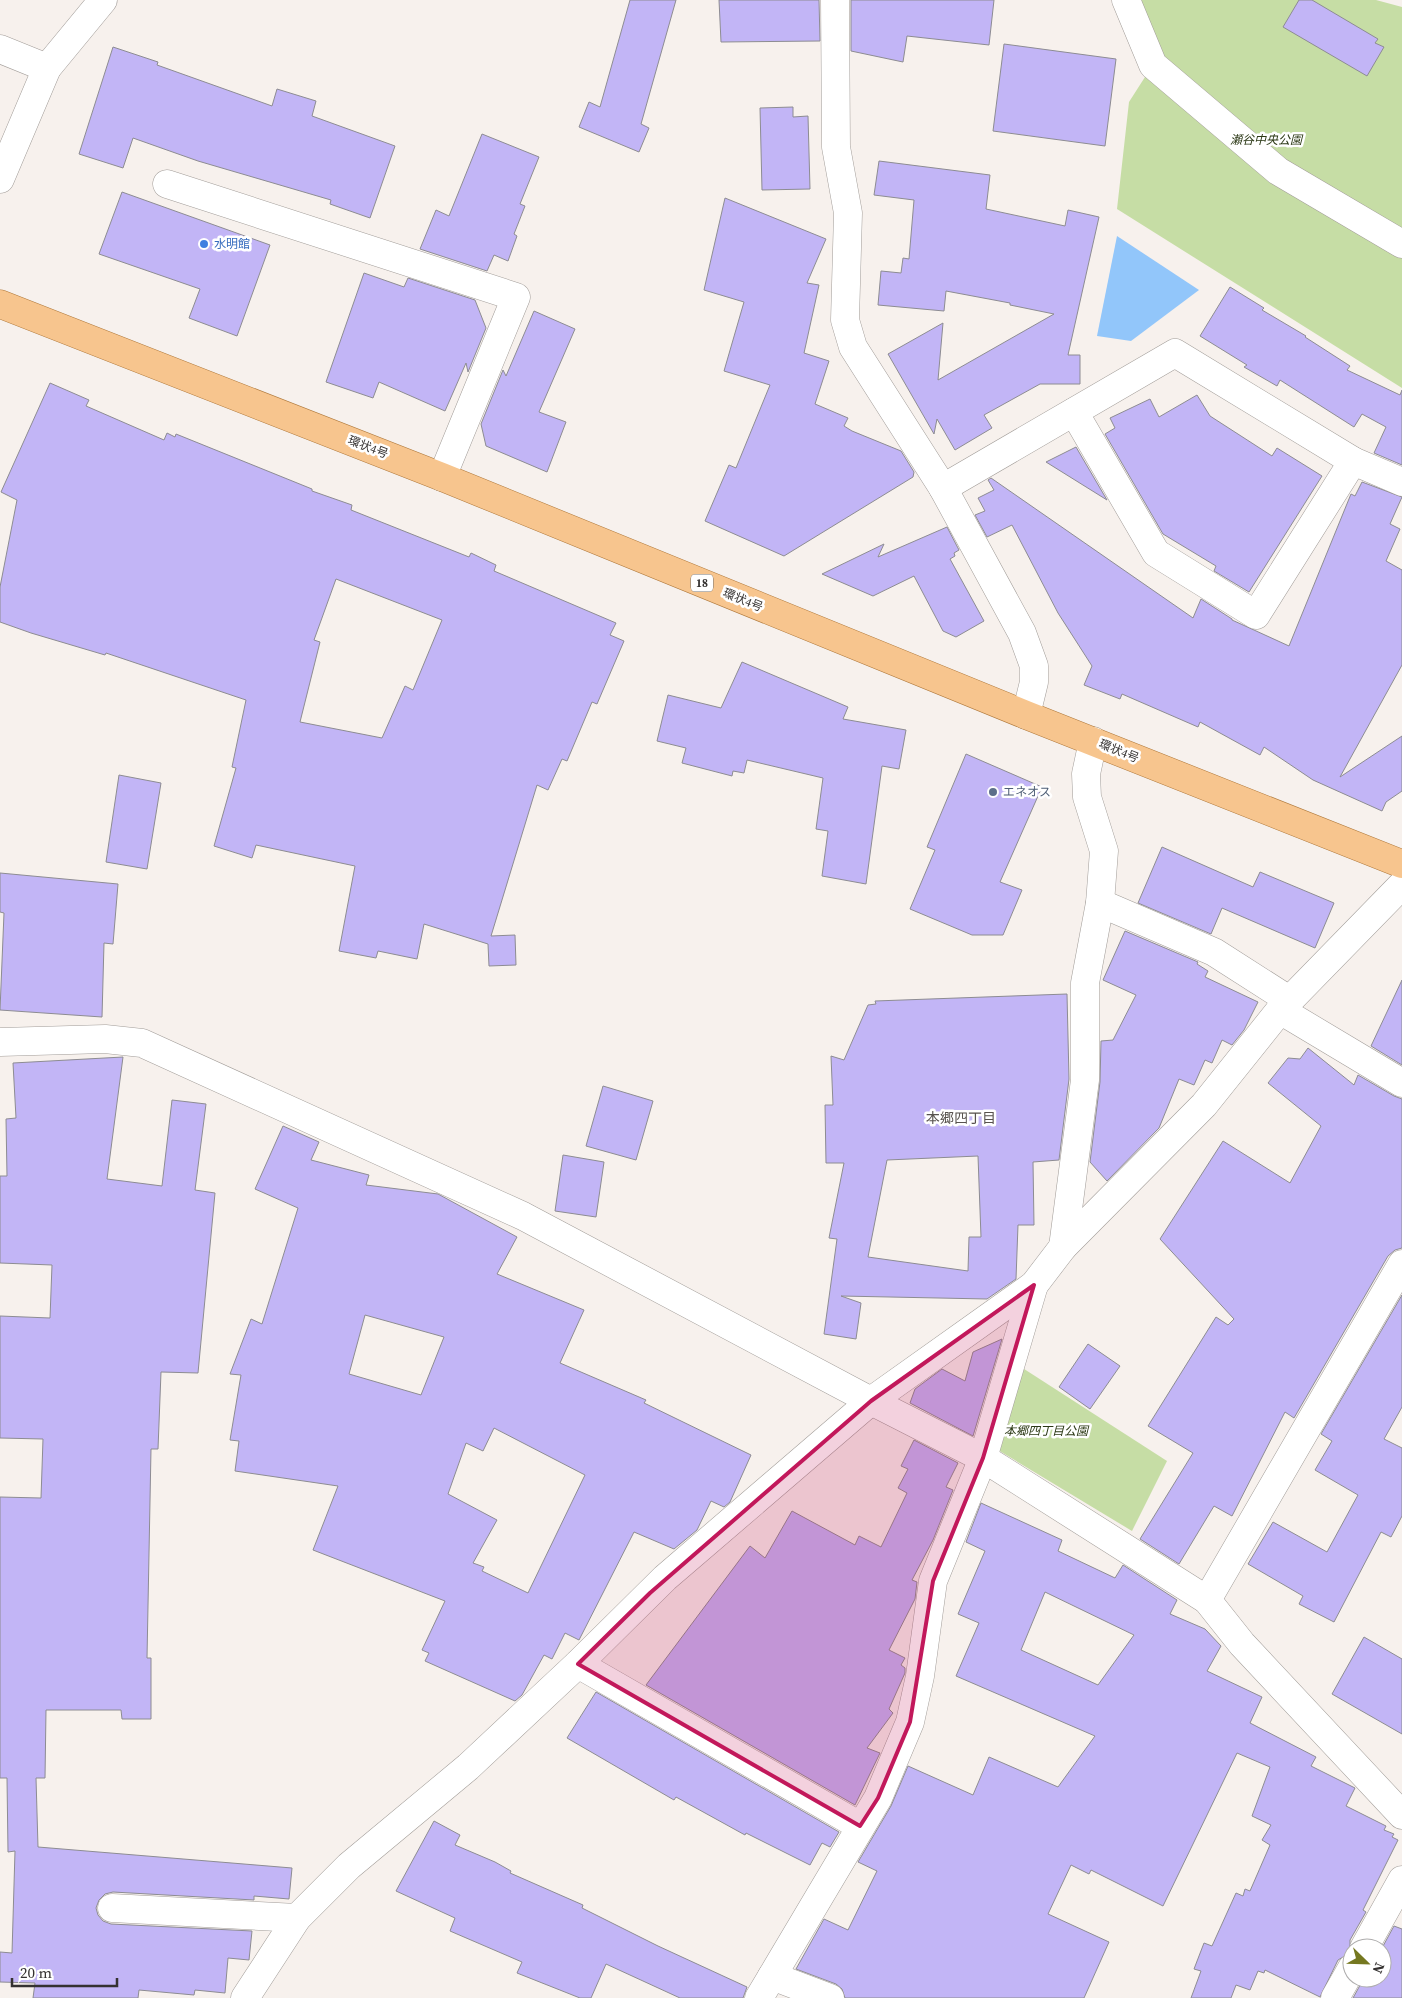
<svg xmlns="http://www.w3.org/2000/svg" width="1402" height="1998" font-family="'Source Serif 4','Noto Sans JP',serif">
  <rect width="100%" height="100%" fill="#f7f1ed"/>
  <g fill="#c6dda5">
    <polygon points="1141,0 1376,0 1402,7 1402,388 1117,209 1129,102 1161,52"/>
    <polygon points="1021,1367 1167,1461 1132,1531 993,1447"/>
  </g>
  <polygon fill="#92c6fa" points="1117,236 1199,290 1131,341 1097,336"/>
  <g fill="#c2b5f6" stroke="#8d8c92" fill-rule="evenodd">
    <polygon points="630,0 676,0 641,124 649,128 639,152 579,127 589,102 600,107"/>
    <polygon points="719,0 819,0 820,41 721,42"/>
    <polygon points="851,0 994,0 989,45 907,36 903,62 851,51"/>
    <polygon points="1299,0 1312,0 1378,39 1375,43 1384,47 1367,76 1283,27"/>
    <polygon points="1004,44 1116,59 1105,146 993,131"/>
    <polygon points="113,47 158,62 157,65 272,106 277,89 316,101 312,116 395,146 370,218 330,204 331,200 198,161 133,138 123,168 79,154"/>
    <polygon points="793,107 793,117 808,116 810,189 762,190 760,108"/>
    <polygon points="482,134 539,157 520,204 525,206 514,234 517,236 508,261 494,255 487,271 420,249 436,210 449,216"/>
    <polygon points="879,161 990,175 986,209 1065,226 1068,210 1099,217 1068,355 1080,355 1080,384 1040,384 984,415 992,428 955,450 937,419 934,434 888,354 943,323 938,380 1054,314 1010,305 1010,303 946,291 944,311 878,305 881,271 901,273 903,258 909,259 914,200 874,195"/>
    <polygon points="122,192 270,245 237,336 189,318 200,289 99,254"/>
    <polygon points="725,198 826,239 807,283 819,285 804,353 829,361 815,404 848,418 844,426 852,431 901,451 914,472 913,477 784,556 705,521 729,465 736,468 770,385 724,371 744,302 704,290"/>
    <polygon points="364,273 404,287 408,278 475,300 486,328 468,372 466,363 445,411 379,382 373,398 326,382"/>
    <polygon points="1230,287 1264,308 1262,310 1306,336 1305,337 1350,366 1347,370 1400,395 1402,390 1402,465 1374,453 1386,427 1362,414 1354,427 1280,380 1277,386 1244,367 1247,365 1200,336"/>
    <polygon points="534,311 575,329 539,412 566,422 547,472 486,446 481,424 503,370 506,376"/>
    <path d="M 50,383 L 89,400 L 86,406 L 164,440 L 167,433 L 175,437 L 176,434 L 312,489 L 312,491 L 352,505 L 351,510 L 469,557 L 471,553 L 496,565 L 494,571 L 616,623 L 610,635 L 624,641 L 597,704 L 592,702 L 567,761 L 562,759 L 548,790 L 537,785 L 491,936 L 515,935 L 516,965 L 489,966 L 488,944 L 424,924 L 417,959 L 378,951 L 376,958 L 339,951 L 355,866 L 256,845 L 252,858 L 214,846 L 236,768 L 232,767 L 246,700 L 106,653 L 105,655 L 31,633 L 0,622 L 0,587 L 17,500 L 1,492 ZM 336,579 L 442,620 L 413,690 L 405,686 L 382,738 L 300,722 L 320,642 L 314,640 Z"/>
    <polygon points="1197,395 1210,416 1272,456 1277,448 1322,476 1249,592 1214,571 1216,566 1163,534 1105,434 1115,428 1110,418 1150,399 1159,417"/>
    <polygon points="1076,447 1107,500 1046,462"/>
    <polygon points="991,478 1193,618 1201,599 1232,619 1232,620 1289,646 1351,494 1355,496 1362,482 1402,497 1390,524 1400,529 1386,561 1402,570 1402,665 1340,777 1402,736 1402,791 1386,802 1382,811 1313,780 1264,747 1260,755 1200,722 1198,727 1122,694 1120,699 1084,685 1092,666 1058,613 1012,525 987,537 975,515 985,511 978,498 994,490 988,480"/>
    <polygon points="947,527 959,550 954,553 955,556 950,559 984,621 956,637 943,631 914,576 873,596 822,574 884,544 878,557"/>
    <polygon points="742,662 848,707 843,719 906,730 899,769 882,766 866,884 822,876 828,831 816,829 823,778 747,760 744,773 733,771 732,776 682,763 686,748 657,741 668,695 721,708"/>
    <polygon points="966,754 1042,787 1000,882 1022,890 1003,935 972,935 910,909 935,850 927,847"/>
    <polygon points="119,775 161,783 147,869 106,862"/>
    <polygon points="1162,847 1253,887 1260,872 1334,903 1315,948 1222,908 1211,934 1138,903"/>
    <polygon points="0,873 118,884 113,944 104,943 102,1017 0,1010 4,913 0,912"/>
    <polygon points="1125,931 1198,962 1197,964 1208,971 1205,977 1258,1002 1244,1030 1232,1045 1222,1040 1212,1063 1205,1060 1194,1085 1179,1079 1159,1128 1107,1181 1090,1162 1100,1082 1101,1041 1113,1040 1136,995 1103,980"/>
    <polygon points="1402,980 1402,1065 1371,1046"/>
    <path d="M 1067,994 L 1069,1079 L 1059,1160 L 1033,1162 L 1034,1225 L 1018,1225 L 1016,1279 L 987,1299 L 841,1296 L 861,1303 L 856,1339 L 824,1334 L 837,1239 L 829,1238 L 844,1163 L 826,1163 L 825,1105 L 833,1105 L 831,1056 L 844,1060 L 868,1005 L 876,1004 L 875,1001 ZM 978,1156 L 981,1237 L 969,1237 L 968,1271 L 868,1257 L 887,1160 Z"/>
    <polygon points="1308,1048 1354,1085 1358,1075 1394,1096 1402,1099 1402,1248 1395,1250 1388,1256 1294,1418 1285,1412 1232,1516 1214,1506 1179,1564 1140,1539 1193,1453 1148,1426 1216,1317 1228,1325 1234,1319 1160,1239 1223,1141 1290,1183 1321,1126 1268,1083 1288,1058 1300,1059"/>
    <polygon points="123,1057 107,1179 162,1186 172,1100 206,1104 195,1190 215,1193 198,1373 161,1372 158,1449 151,1449 147,1658 151,1658 151,1719 122,1719 121,1710 46,1710 45,1778 36,1778 38,1847 292,1868 289,1899 254,1896 254,1900 113,1892 105,1894 99,1900 96,1908 98,1915 103,1921 111,1924 252,1931 249,1960 228,1958 225,1993 195,1990 194,1995 139,1990 138,1998 33,1998 35,1983 0,1982 0,1952 12,1953 15,1851 8,1852 7,1778 0,1778 0,1497 41,1498 43,1439 0,1438 0,1316 50,1318 52,1265 0,1263 0,1176 7,1176 6,1119 16,1118 13,1063"/>
    <polygon points="603,1086 653,1101 636,1160 586,1146"/>
    <path d="M 283,1126 L 319,1142 L 311,1160 L 369,1175 L 366,1185 L 438,1194 L 517,1237 L 497,1274 L 584,1310 L 560,1363 L 646,1400 L 644,1403 L 751,1455 L 730,1502 L 724,1507 L 711,1501 L 697,1530 L 674,1549 L 634,1532 L 579,1640 L 565,1633 L 552,1659 L 544,1655 L 522,1695 L 515,1701 L 425,1661 L 429,1653 L 422,1650 L 445,1601 L 313,1550 L 338,1486 L 235,1471 L 239,1441 L 230,1440 L 241,1375 L 230,1374 L 251,1319 L 262,1324 L 298,1208 L 255,1189 ZM 365,1315 L 444,1337 L 421,1395 L 349,1374 ZM 494,1428 L 585,1475 L 528,1593 L 482,1571 L 484,1567 L 473,1563 L 497,1520 L 448,1494 L 466,1443 L 483,1451 Z"/>
    <polygon points="563,1155 604,1162 596,1217 555,1211"/>
    <polygon points="1402,1295 1402,1407 1384,1439 1402,1448 1402,1516 1391,1537 1381,1532 1334,1622 1299,1604 1303,1596 1248,1564 1273,1522 1327,1552 1358,1495 1315,1470 1332,1441 1321,1434"/>
    <polygon points="1002,1339 973,1436 910,1403 915,1389 942,1369 965,1381 973,1352"/>
    <polygon points="1088,1344 1120,1366 1090,1409 1059,1387"/>
    <polygon points="914,1440 958,1463 946,1487 953,1490 933,1540 912,1580 917,1582 915,1599 889,1650 905,1658 901,1665 905,1668 905,1673 889,1709 893,1713 867,1748 880,1753 855,1805 646,1685 750,1546 765,1558 792,1511 855,1545 859,1536 881,1547 907,1493 898,1488 908,1469 901,1466"/>
    <path d="M 981,1503 L 1062,1540 L 1058,1551 L 1115,1578 L 1123,1565 L 1177,1600 L 1170,1614 L 1205,1629 L 1221,1646 L 1207,1671 L 1262,1697 L 1250,1723 L 1316,1757 L 1311,1766 L 1355,1788 L 1346,1806 L 1386,1826 L 1384,1830 L 1394,1834 L 1392,1837 L 1398,1840 L 1363,1910 L 1366,1912 L 1350,1940 L 1350,1953 L 1338,1960 L 1320,1997 L 1265,1970 L 1264,1973 L 1258,1971 L 1250,1990 L 1236,1985 L 1231,1998 L 1191,1998 L 1201,1971 L 1194,1969 L 1204,1943 L 1212,1946 L 1236,1893 L 1243,1896 L 1245,1889 L 1250,1891 L 1270,1845 L 1262,1840 L 1271,1825 L 1252,1816 L 1270,1767 L 1237,1753 L 1163,1906 L 1091,1870 L 1089,1874 L 1071,1865 L 1048,1914 L 1109,1942 L 1084,1998 L 845,1998 L 842,1989 L 836,1984 L 796,1969 L 824,1919 L 848,1930 L 877,1871 L 858,1862 L 891,1806 L 908,1766 L 973,1795 L 989,1757 L 1058,1787 L 1095,1736 L 956,1676 L 979,1623 L 958,1614 L 985,1551 L 966,1542 ZM 1045,1592 L 1134,1635 L 1098,1685 L 1021,1650 Z"/>
    <polygon points="1364,1637 1402,1659 1402,1734 1332,1694"/>
    <polygon points="596,1692 839,1832 830,1847 822,1843 810,1865 746,1833 745,1835 676,1797 674,1800 567,1738"/>
    <polygon points="434,1821 460,1835 455,1845 495,1862 511,1871 510,1873 583,1905 582,1908 658,1946 747,1987 743,1998 680,1998 606,1964 591,1998 580,1998 517,1973 522,1962 450,1931 455,1918 396,1891"/>
    <polygon points="1394,1926 1402,1929 1402,1998 1353,1998 1364,1978 1382,1978 1382,1948"/>
  </g>
  <g fill="none" stroke-linecap="round" stroke-linejoin="round">
    <defs>
      <g id="street">
        <polyline points="835,0 836,147 848,213 845,320 853,347 943,488 1022,633 1034,666 1034,682 1026,715"/>
        <polyline points="1126,0 1153,65 1278,171 1402,244"/>
        <polyline points="0,49 47,68"/>
        <polyline points="0,179 47,68 103,0"/>
        <polyline points="167,184 516,297 442,477"/>
        <polyline points="1074,412 1156,553 1256,615 1353,461"/>
        <polyline points="943,488 1175,353 1353,461 1402,482"/>
        <polyline points="1100,903 1214,952 1289,1000"/>
        <polyline points="1280,1010 1402,1083"/>
        <polyline points="0,1042 105,1039 142,1043 523,1216 871,1401 983,1458 1207,1600 1242,1644 1402,1815"/>
        <polyline points="1063,1247 1085,1080 1085,983 1100,903 1104,851 1087,797 1086,774 1093,741"/>
        <polyline points="1207,1600 1402,1264"/>
        <polyline points="578,1664 860,1826"/>
        <polyline points="112,1908 297,1918"/>
        <polyline points="1364,1948 1402,1880"/>
        <polyline points="772,1976 830,1998"/>
        <polyline points="245,1998 297,1918 349,1866 468,1767 578,1664 665,1578 871,1401 1034,1285 1063,1247 1204,1105 1280,1010 1402,885"/>
        <polyline points="759,1998 878,1798 910,1722 920,1676 933,1581 983,1458 1034,1285"/>
        <polyline points="1335,1998 1352,1968"/>
      </g>
      <polyline id="primary" points="0,304 442,477 1026,715 1402,864"/>
    </defs>
    <use href="#street" stroke="#a29d99" stroke-width="29"/>
    <use href="#primary" stroke="#af793c" stroke-width="29"/>
    <use href="#street" stroke="#fff" stroke-width="28"/>
    <use href="#primary" stroke="#f7c58e" stroke-width="28"/>
  </g>
  <path fill="#c2185b" fill-opacity="0.2" stroke="#c2185b" stroke-width="4" stroke-linejoin="round" d="M 1034,1285 L 983,1458 L 933,1581 L 910,1722 L 878,1798 L 860,1826 L 578,1664 L 650,1593 L 871,1401 Z"/>
  <circle fill="#3f7fe0" stroke="#fff" stroke-width="2" cx="204" cy="244" r="5"/>
  <circle fill="#5c6f8a" stroke="#fff" stroke-width="2" cx="993" cy="792" r="5"/>
  <g text-anchor="middle" stroke-width="5" stroke-linejoin="round" paint-order="stroke">
    <rect fill="#fff" stroke="#72706f" stroke-width="1" x="691" y="574.5" width="22" height="17" rx="4"/>
    <g font-size="11" font-weight="bold" fill="#353231">
      <text x="702" y="587">18</text>
    </g>
    <g font-size="12" font-style="italic" fill="#2b3815" stroke="#fff">
      <text x="1266" y="144">瀬谷中央公園</text>
      <text x="1046" y="1435">本郷四丁目公園</text>
    </g>
    <g font-size="12" fill="#366cbe" stroke="#fff" text-anchor="start">
      <text x="214" y="248">水明館</text>
    </g>
    <g font-size="12" fill="#353231" stroke="#fff">
      <text transform="translate(368 447) rotate(21)" y="4">環状4号</text>
      <text transform="translate(743 600) rotate(22)" y="4">環状4号</text>
      <text transform="translate(1119 751) rotate(22)" y="4">環状4号</text>
    </g>
    <g font-size="12" fill="#4e5e75" stroke="#fff" text-anchor="start">
      <text x="1003" y="796">エネオス</text>
    </g>
    <g font-size="14" fill="#57524e" stroke="#fff">
      <text x="961" y="1123">本郷四丁目</text>
    </g>
  </g>
  <g transform="translate(1367 1963) rotate(113)"><circle r="24" fill="#ffffff" stroke="#aeadad"/>
  <path d="M0-4L9 19L0 12L-9 19Z" fill="#757820"/>
  <text y="-8" font-size="14" font-weight="bold" text-anchor="middle" fill="#353231">N</text>
  </g>
  <path d="M12 1978v8h105v-8" fill="none" stroke="#353231" stroke-width="2.5"/>
  <text x="20" y="1978" font-size="15" fill="#353231" stroke="#ffffff" stroke-width="4" paint-order="stroke">20 m</text>
</svg>
